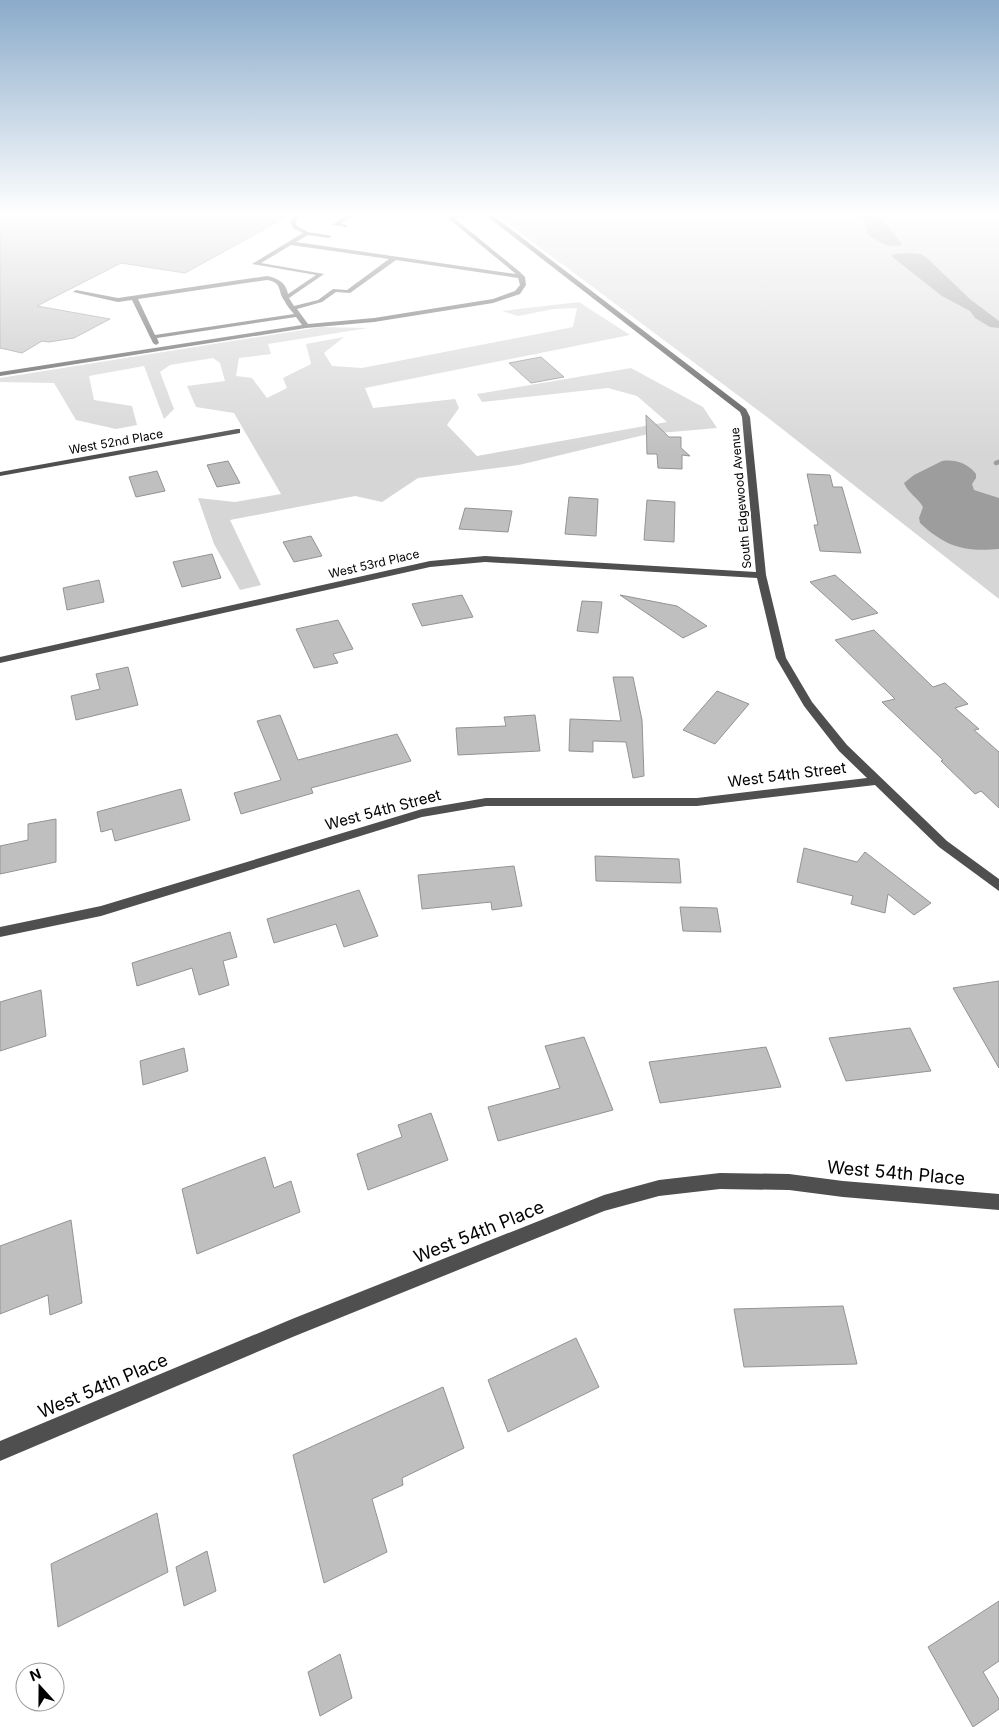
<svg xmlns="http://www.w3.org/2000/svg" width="999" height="1727" font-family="Inter,sans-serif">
  <rect width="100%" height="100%" fill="#fff"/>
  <g fill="#d6d6d6">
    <polygon points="495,214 999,214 999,599 767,417"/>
    <polygon points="579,302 630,335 365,388 373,408 455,399 459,408 447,425 477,456 667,422 637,396 608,388 482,402 477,394 631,368 703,407 717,428 648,434 519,465 418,478 382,502 355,496 230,520 261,585 240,590 214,544 198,498 235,502 281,494 234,413 196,407 187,386 225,381 220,363 213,358 170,365 160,372 174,409 164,419 144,366 89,376 94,400 132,406 137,425 116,429 76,420 54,383 0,382 0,378 321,327 368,328 268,344 271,354 239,358 236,376 252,378 267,398 287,388 283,378 311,364 306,344 344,337 324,353 332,366 362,368 573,327 577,308 554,309 518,316 502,311"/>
  </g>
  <g fill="#9d9d9d">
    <path d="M 859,214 L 876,214 L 902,243 L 901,245 C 888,249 878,241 868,235 L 865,222 Z"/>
    <polygon points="908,253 921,254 927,258 971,300 999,321 999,328 990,327 975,318 970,311 942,296 891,256 895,254"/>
    <path d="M 942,461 C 954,459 968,463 976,474 L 976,478 L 972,484 L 974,490 L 999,498 L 999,549 C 964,552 946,547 920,523 L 919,518 L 923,507 C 918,498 908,493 904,483 L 914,475 Z"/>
  </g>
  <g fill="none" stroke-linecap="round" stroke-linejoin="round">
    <polyline stroke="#9d9d9d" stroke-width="4.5" points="996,463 999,462"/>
  </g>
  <g fill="#bfbfbf" stroke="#939393">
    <polygon points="0,214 292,214 185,273 121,263 37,306 110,319 74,338 49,342 42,341 22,353 0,348"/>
    <polygon points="541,357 564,377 531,383 509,363"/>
    <polygon points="646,415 669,437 681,437 681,448 690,456 682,455 682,469 658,468 657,454 647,454"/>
    <polygon points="228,461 240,483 217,487 207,465"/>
    <polygon points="157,471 165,491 136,497 129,477"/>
    <polygon points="807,474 830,475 833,487 842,487 861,553 820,551 814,525 818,525"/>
    <polygon points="569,497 598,499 596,536 565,534"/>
    <polygon points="647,500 675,502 674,542 644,540"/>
    <polygon points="465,508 512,511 508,532 459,529"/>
    <polygon points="311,536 322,556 294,562 283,542"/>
    <polygon points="212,554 221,578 182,587 173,562"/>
    <polygon points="835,575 878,613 852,620 810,582"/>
    <polygon points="99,580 104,602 67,610 63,588"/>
    <polygon points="462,595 473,617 422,626 412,604"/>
    <polygon points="620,595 677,606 707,626 683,638"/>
    <polygon points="582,601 602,602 598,633 577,631"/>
    <polygon points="338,620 353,649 333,654 338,663 314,668 296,629"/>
    <polygon points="874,630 933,687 945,683 968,704 955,708 979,729 974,730 999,752 999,808 981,791 975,794 941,761 943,760 882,702 895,699 835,640"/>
    <polygon points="128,667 138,705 76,720 71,696 100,689 96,674"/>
    <polygon points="613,677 633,677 642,720 644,776 633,778 626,742 593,741 593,752 569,751 570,719 621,721"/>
    <polygon points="717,691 749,704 715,744 683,730"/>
    <polygon points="280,715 298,760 397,734 411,761 311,788 313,793 241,814 234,793 281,780 257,721"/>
    <polygon points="535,715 540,751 458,755 456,728 506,726 504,717"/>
    <polygon points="181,789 190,820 115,841 112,829 101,832 97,812"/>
    <polygon points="56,819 56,862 0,874 0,846 28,840 28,824"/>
    <polygon points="804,848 857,862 865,852 931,903 914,915 888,894 885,913 851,904 853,896 797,882"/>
    <polygon points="595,856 679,859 681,883 596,881"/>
    <polygon points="514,866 522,906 492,910 491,902 422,909 418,875"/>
    <polygon points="359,890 378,936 344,947 336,924 274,943 267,919"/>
    <polygon points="680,907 717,908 721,932 683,931"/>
    <polygon points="230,932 237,957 223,961 229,985 199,995 192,968 137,986 132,963"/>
    <polygon points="999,981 999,1068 953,988"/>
    <polygon points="41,990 46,1036 0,1051 0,1002"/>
    <polygon points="910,1028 931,1071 846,1081 829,1038"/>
    <polygon points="584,1037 613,1110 498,1141 488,1107 560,1088 545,1046"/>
    <polygon points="766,1047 781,1087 660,1103 649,1062"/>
    <polygon points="184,1048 188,1071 143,1085 140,1061"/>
    <polygon points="431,1113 448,1160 368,1190 357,1154 402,1137 398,1125"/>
    <polygon points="265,1157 274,1188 291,1181 300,1212 197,1254 182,1189"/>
    <polygon points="71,1220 82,1303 50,1315 48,1295 0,1314 0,1246"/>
    <polygon points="843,1306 857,1364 744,1367 734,1309"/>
    <polygon points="576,1338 599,1387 508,1432 488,1380"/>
    <polygon points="443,1387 464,1448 402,1478 403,1485 372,1499 387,1552 324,1583 293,1455"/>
    <polygon points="157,1513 168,1572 58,1627 51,1564"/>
    <polygon points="207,1551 216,1591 184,1606 176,1567"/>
    <polygon points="999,1601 999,1661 983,1672 999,1699 999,1709 973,1727 928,1647"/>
    <polygon points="340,1654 352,1698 320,1716 308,1672"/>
  </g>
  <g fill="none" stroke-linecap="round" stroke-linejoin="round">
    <g fill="#4f4f4f" fill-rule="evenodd">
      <path d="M 298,214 L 304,214 L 296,221 L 297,226 L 308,232 L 332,236 L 329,238 L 308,235 L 296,242 L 516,274 L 443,214 L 452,216 L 483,214 L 455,219 L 520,272 L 525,277 L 526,285 L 520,294 L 493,303 L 374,322 L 306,328 L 0,376 L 0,372 L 302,325 L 296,317 L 157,338 L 159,343 L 156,345 L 153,343 L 132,300 L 118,302 L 73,292 L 76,290 L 118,298 L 267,276 C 277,278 286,282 288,294 L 316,275 L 252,264 L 303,233 L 293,228 L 290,221 ZM 291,245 L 389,259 L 347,290 L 333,289 L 318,300 L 294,306 L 289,298 L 324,274 L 261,263 ZM 396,260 L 518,278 L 520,285 L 515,291 L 493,299 L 374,318 L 308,324 L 297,309 L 322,302 L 336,292 L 350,293 ZM 267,280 C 283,283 277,290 284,300 C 286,305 290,309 294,314 L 155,335 L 138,299 Z"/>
      <polygon points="349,214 351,217 340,224 347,225 347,227 332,225"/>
      <polygon points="484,214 491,214 746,409 750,417 766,575 786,658 812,702 847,745 947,841 999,879 999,891 939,847 875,785 697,806 486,806 422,817 101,916 0,937 0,927 101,906 422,809 486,798 697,798 867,778 839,751 804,706 776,658 757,578 485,562 430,567 0,663 0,657 430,561 485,556 756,572 742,417 740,412"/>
      <polygon points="237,429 240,429 240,433 0,476 0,472"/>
      <polygon points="720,1173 789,1174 843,1181 999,1194 999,1210 843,1197 789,1190 720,1189 659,1196 604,1211 295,1336 0,1461 0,1441 292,1319 604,1195 659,1180"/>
    </g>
  </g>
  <linearGradient id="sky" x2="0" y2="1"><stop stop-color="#8aabca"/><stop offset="0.47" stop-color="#fff"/><stop offset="1" stop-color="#fff" stop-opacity="0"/></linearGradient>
  <rect width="999" height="456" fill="url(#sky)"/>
  <g text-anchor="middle" stroke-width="4" stroke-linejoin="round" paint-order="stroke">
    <g font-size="12" fill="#000" stroke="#fff">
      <text transform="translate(116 442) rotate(-10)" y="4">West 52nd Place</text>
      <text transform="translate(741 498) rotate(-95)" y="4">South Edgewood Avenue</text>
      <text transform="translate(374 564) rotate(-13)" y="4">West 53rd Place</text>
    </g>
    <g font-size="15" fill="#000" stroke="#fff">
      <text transform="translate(787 775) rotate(-7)" y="5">West 54th Street</text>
      <text transform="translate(383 810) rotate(-15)" y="5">West 54th Street</text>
    </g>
    <g font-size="18" fill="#000" stroke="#fff">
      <text transform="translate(896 1173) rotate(5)" y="6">West 54th Place</text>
      <text transform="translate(479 1232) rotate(-22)" y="6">West 54th Place</text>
      <text transform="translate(103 1386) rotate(-23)" y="6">West 54th Place</text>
    </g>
  </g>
  <g transform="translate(40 1687) rotate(339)"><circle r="24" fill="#ffffff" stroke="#999999"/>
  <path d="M0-4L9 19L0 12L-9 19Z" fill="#000000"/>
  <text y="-8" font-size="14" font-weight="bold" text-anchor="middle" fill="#000000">N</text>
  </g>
</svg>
